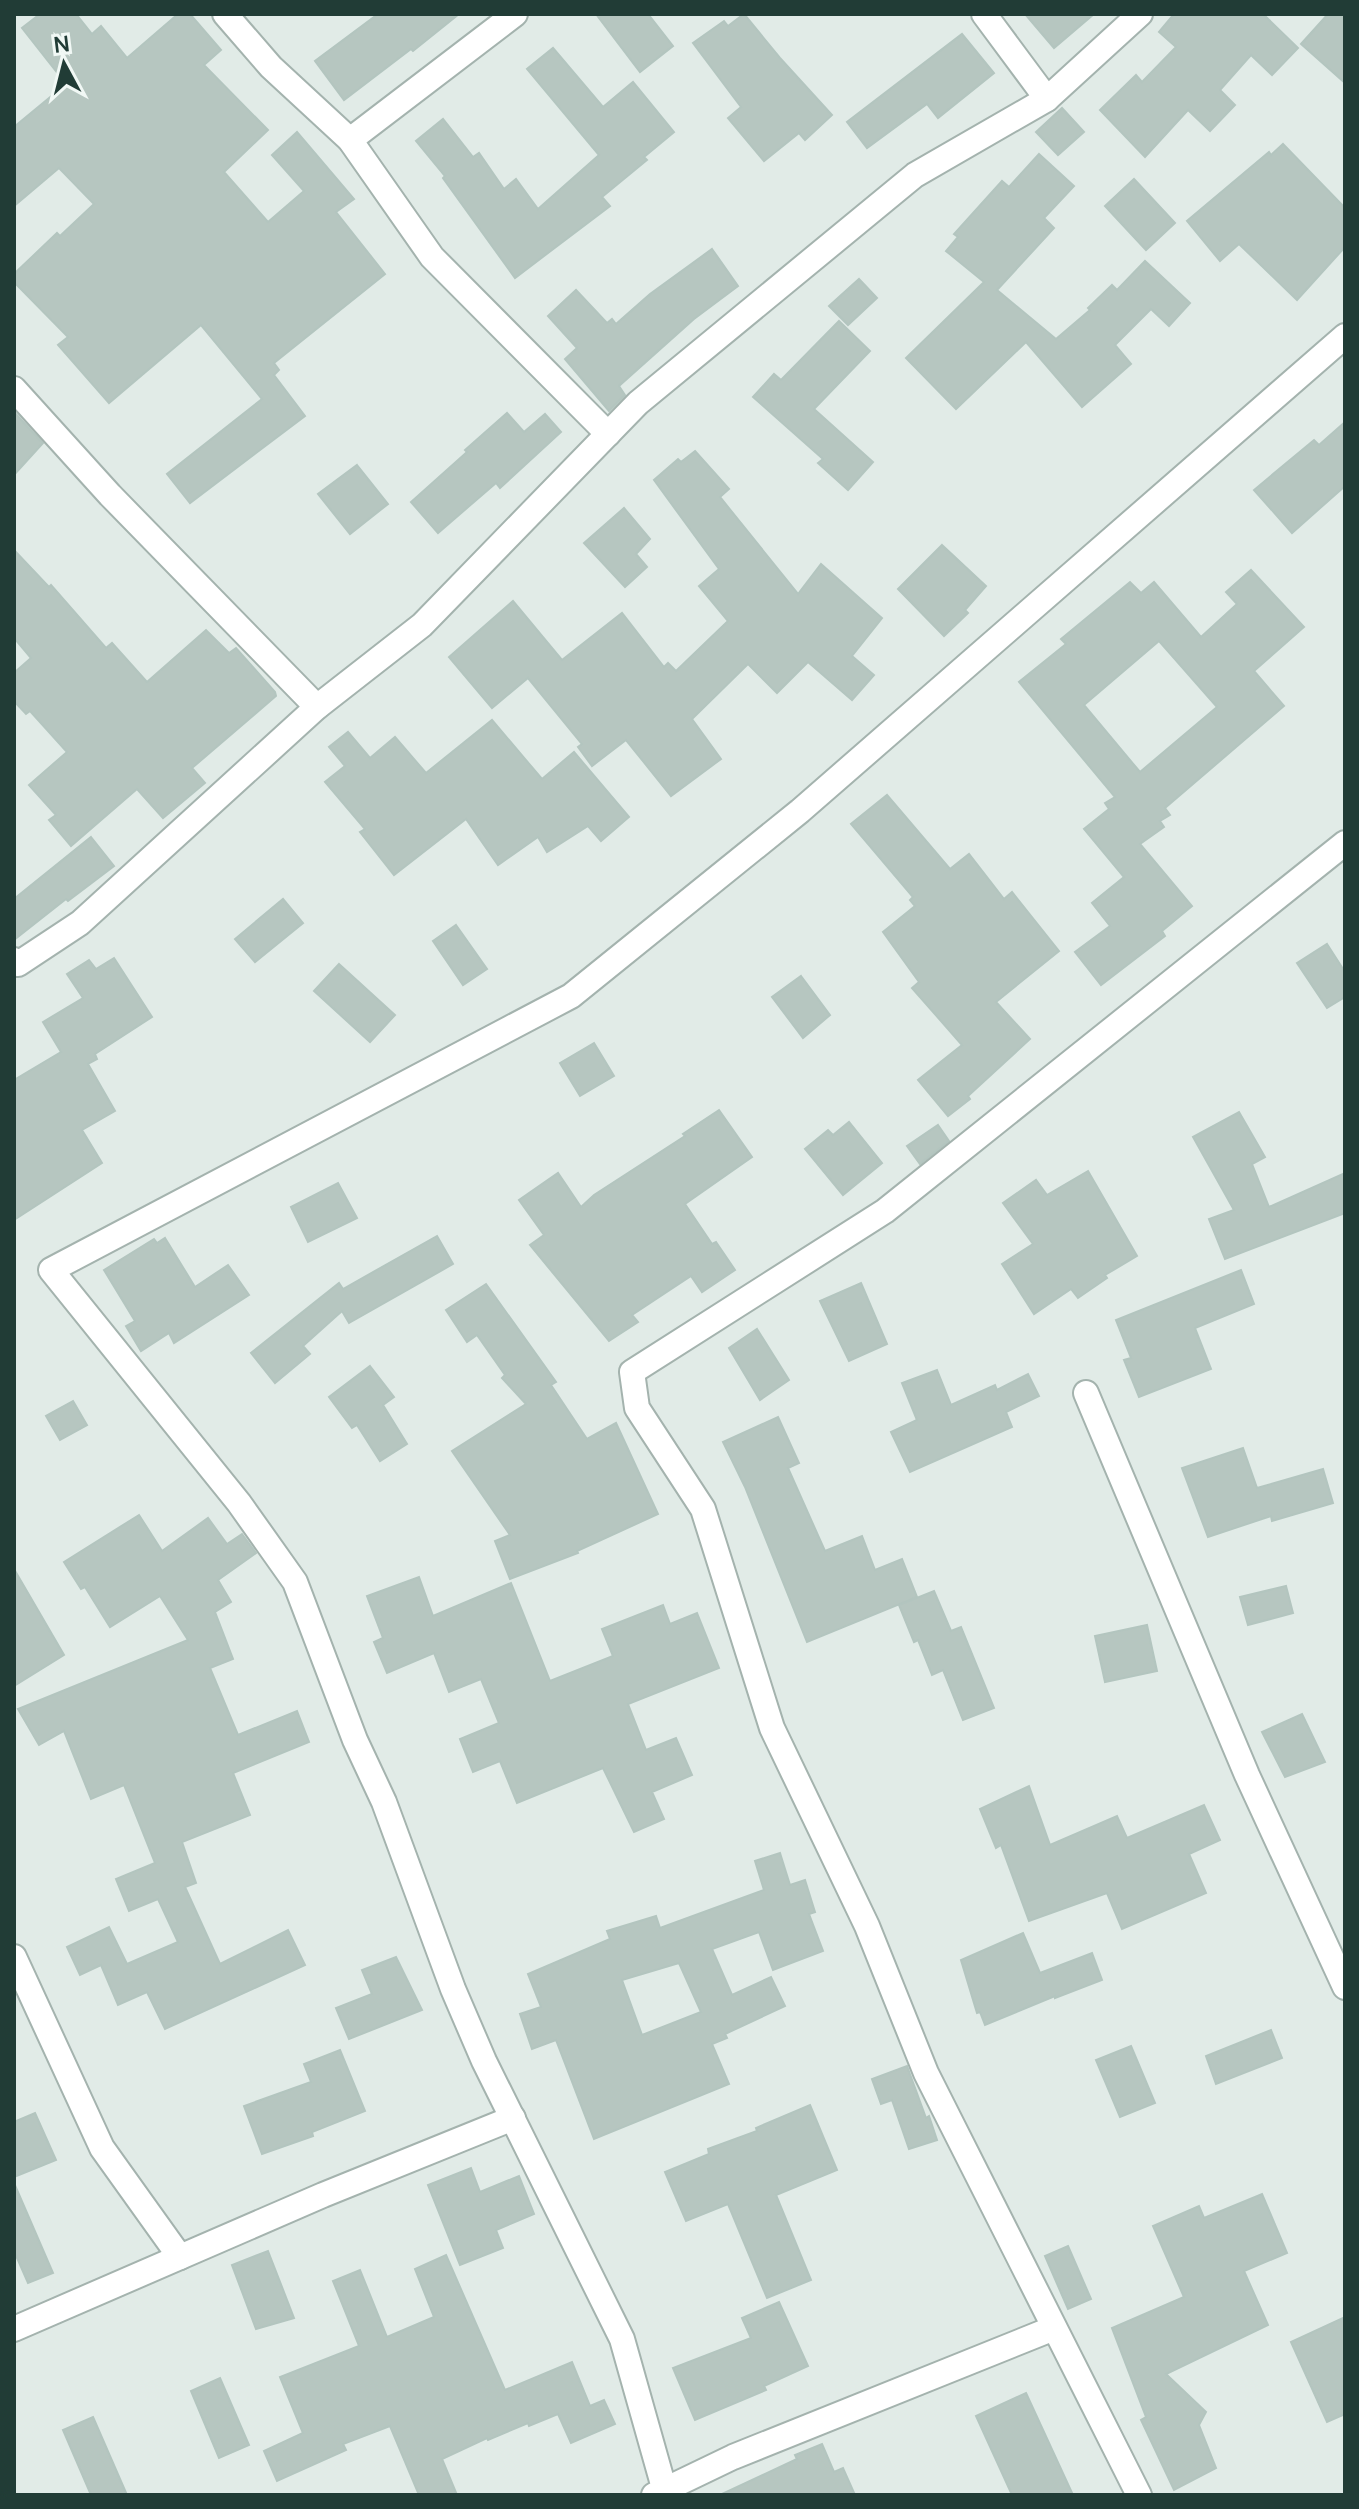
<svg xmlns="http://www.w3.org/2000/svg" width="1359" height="2509" font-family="Manrope,sans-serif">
  <rect width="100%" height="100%" fill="#e1ebe7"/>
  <g fill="#b6c6c0" stroke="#b3c5bf" stroke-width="2" fill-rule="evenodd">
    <polygon points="40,14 76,14 92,34 101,26 127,58 178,14 190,14 221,50 204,65 268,130 224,172 268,222 304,191 272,155 297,132 354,199 336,212 385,274 274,363 279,370 274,375 305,416 190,503 167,474 262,399 201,325 109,403 58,345 68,337 14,282 14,274 57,233 60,236 94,204 59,168 14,206 14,127 66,84 22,28"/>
    <polygon points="378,14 459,14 413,51 411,49 344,100 315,61"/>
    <polygon points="596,14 648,14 673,46 640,72"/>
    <polygon points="744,14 780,58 832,115 805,140 799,133 764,161 728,118 741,107 693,43 724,21 728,26"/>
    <polygon points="1025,14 1094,14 1054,48"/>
    <polygon points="1174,14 1263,14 1298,48 1272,75 1251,55 1220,90 1235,105 1210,131 1188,110 1145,157 1100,110 1136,75 1142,82 1176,47 1159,32"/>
    <polygon points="1328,14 1345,14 1345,83 1301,44"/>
    <polygon points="962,34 994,73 938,118 927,104 867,148 847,122"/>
    <polygon points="553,48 603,107 633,82 674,132 644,157 647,160 602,197 610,206 515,278 443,178 445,176 416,141 443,119 473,157 479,153 504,189 516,179 538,209 599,155 527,69"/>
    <polygon points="1062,108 1084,132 1058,155 1036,132"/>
    <polygon points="1283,144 1345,208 1345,247 1297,300 1239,244 1220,261 1187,221 1269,152 1271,155"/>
    <polygon points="1039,154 1074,186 1044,218 1054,228 997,290 1056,339 1090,310 1088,308 1112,285 1117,290 1145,261 1190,303 1169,326 1151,309 1115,345 1131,364 1082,407 1026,342 956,409 906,358 984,282 946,251 958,237 954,234 1002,181 1009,187"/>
    <polygon points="1134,179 1175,223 1146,250 1105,206"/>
    <polygon points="712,249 738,286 694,319 619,386 625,395 609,411 565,359 577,348 548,316 576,290 607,323 612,319 616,324 650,294"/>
    <polygon points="859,279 877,298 848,325 829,306"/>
    <polygon points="839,321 870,351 814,409 873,462 848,490 818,463 823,459 753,397 774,374 781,380"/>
    <polygon points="14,412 43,443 14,475"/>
    <polygon points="507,413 524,432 545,414 561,432 500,488 496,483 438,533 411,502 467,452 465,450"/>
    <polygon points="1345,422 1345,486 1292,533 1254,490 1314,440 1319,445"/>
    <polygon points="695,451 729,489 720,497 798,594 821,564 882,618 852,656 874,675 852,700 808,662 777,693 748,664 692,719 721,759 671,796 626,740 592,766 578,747 582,744 528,678 492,708 449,657 513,601 562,660 622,613 664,667 668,663 676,671 728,621 699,586 719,569 654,480 678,459 681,462"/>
    <polygon points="357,465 388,504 350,534 318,494"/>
    <polygon points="624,508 650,539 636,554 647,567 625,587 584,543"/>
    <polygon points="942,545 986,586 965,610 968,613 944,636 898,589"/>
    <polygon points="14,550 49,587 51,585 106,648 112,643 147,682 206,630 229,653 236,648 275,692 276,696 192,768 205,783 163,818 137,789 71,846 49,820 56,815 29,785 67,752 30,711 26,714 14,701 14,673 31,658 14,638"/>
    <path d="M 1251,570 L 1304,627 L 1254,671 L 1284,706 L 1165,808 L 1170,815 L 1160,821 L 1164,827 L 1140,844 L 1192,906 L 1162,931 L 1165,936 L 1101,985 L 1075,952 L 1110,926 L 1092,903 L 1124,877 L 1084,829 L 1109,809 L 1105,803 L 1115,797 L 1019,682 L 1066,644 L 1061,639 L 1130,582 L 1141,593 L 1154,582 L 1201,637 L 1237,604 L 1226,592 ZM 1159,641 L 1217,707 L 1140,772 L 1084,705 Z"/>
    <polygon points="492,720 542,779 574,752 629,817 601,841 588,826 547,852 538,837 498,865 466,819 394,875 360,832 365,829 325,782 345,766 329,747 348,732 370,758 395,737 426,773"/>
    <polygon points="887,795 950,869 969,854 1004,899 1012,892 1059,951 996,1002 1030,1039 968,1096 970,1099 948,1116 918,1080 962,1045 912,988 919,982 883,932 915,906 910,900 913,897 851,824"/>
    <polygon points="91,837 114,866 68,901 66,899 14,940 14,899"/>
    <polygon points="283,899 303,923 255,962 235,939"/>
    <polygon points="456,925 487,969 463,985 433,941"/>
    <polygon points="1327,944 1345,972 1345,997 1327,1008 1297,963"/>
    <polygon points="114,958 152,1017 95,1054 97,1059 88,1064 115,1111 82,1130 102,1163 14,1220 14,1080 61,1052 43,1022 83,998 67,974 89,960 96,969"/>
    <polygon points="339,964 395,1015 370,1042 314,991"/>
    <polygon points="801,976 830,1015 803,1038 772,997"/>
    <polygon points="594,1043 614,1076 580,1096 560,1063"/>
    <polygon points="719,1110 752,1157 685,1204 712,1244 716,1242 735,1270 702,1292 691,1276 632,1315 638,1322 609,1341 530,1245 544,1235 519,1200 558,1173 581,1207 594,1195 685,1136 683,1134"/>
    <polygon points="1239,1112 1265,1157 1252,1164 1269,1207 1345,1173 1345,1213 1225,1259 1209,1219 1234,1210 1193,1137"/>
    <polygon points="849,1122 882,1163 843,1195 805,1149 828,1130 833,1135"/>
    <polygon points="938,1125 949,1141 920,1164 907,1146"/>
    <polygon points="1088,1171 1137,1256 1105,1275 1107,1278 1078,1298 1071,1289 1034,1314 1002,1264 1033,1244 1003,1203 1036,1180 1047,1195"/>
    <polygon points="338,1183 357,1218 308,1242 291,1207"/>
    <polygon points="437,1236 453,1264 349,1323 342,1311 303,1346 310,1354 275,1383 251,1353 339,1283 343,1289"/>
    <polygon points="165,1238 195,1287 228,1265 249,1295 174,1343 169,1333 141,1351 126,1326 135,1321 104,1270 154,1239 157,1243"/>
    <polygon points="1241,1270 1254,1304 1195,1328 1211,1369 1139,1397 1124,1360 1131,1358 1116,1320"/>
    <polygon points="861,1283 887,1344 849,1361 820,1301"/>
    <polygon points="486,1284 556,1382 551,1385 587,1439 616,1423 658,1514 577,1551 578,1553 510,1579 495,1541 510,1535 452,1451 526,1404 502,1378 505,1375 477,1335 467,1342 446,1310"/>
    <polygon points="757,1329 789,1380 760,1400 729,1348"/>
    <polygon points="370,1366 394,1397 383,1405 407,1444 380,1461 357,1425 352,1428 329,1397"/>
    <polygon points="937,1370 951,1405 995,1385 997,1390 1028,1374 1039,1396 1006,1412 1012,1427 910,1472 891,1432 917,1420 902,1383"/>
    <polygon points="73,1401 87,1425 60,1440 46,1416"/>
    <polygon points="778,1417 799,1463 788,1468 825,1551 862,1536 875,1570 902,1559 917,1597 807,1642 745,1487 723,1442"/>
    <polygon points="1243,1448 1257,1488 1323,1469 1333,1503 1272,1521 1271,1516 1208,1537 1182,1468"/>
    <polygon points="139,1515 162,1551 208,1518 227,1544 242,1534 256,1553 218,1580 231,1602 215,1612 233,1659 210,1668 238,1735 297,1711 309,1742 233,1773 250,1815 182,1842 196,1883 185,1887 220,1964 288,1930 305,1965 165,2029 147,1992 118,2005 101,1965 80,1975 67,1947 109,1927 127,1964 178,1942 158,1899 129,1911 116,1879 155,1863 124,1785 91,1799 64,1731 39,1745 18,1709 188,1640 160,1596 110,1627 85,1587 81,1589 64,1562"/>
    <polygon points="14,1569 64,1655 14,1686"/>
    <polygon points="419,1577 433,1616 511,1583 550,1681 613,1656 602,1629 663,1605 670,1624 697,1613 719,1668 628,1704 646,1750 676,1738 692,1775 652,1792 664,1819 634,1832 603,1768 517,1803 500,1761 473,1772 460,1739 499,1723 481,1679 449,1692 434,1653 387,1673 374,1642 383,1638 367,1596"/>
    <polygon points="1286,1586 1293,1613 1248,1625 1240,1597"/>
    <polygon points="934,1591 951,1631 961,1627 994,1708 963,1720 943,1670 932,1675 918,1640 914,1642 899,1605"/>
    <polygon points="1147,1625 1157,1671 1105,1682 1095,1636"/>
    <polygon points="1302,1714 1325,1762 1285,1777 1262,1732"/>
    <polygon points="1029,1786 1050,1845 1117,1816 1127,1838 1204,1805 1220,1840 1189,1854 1206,1893 1122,1929 1107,1893 1029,1921 1001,1845 996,1848 980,1809"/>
    <path d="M 780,1853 L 790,1885 L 805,1880 L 815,1912 L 809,1914 L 823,1951 L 773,1970 L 759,1932 L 712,1949 L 732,1995 L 771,1977 L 785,2006 L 725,2034 L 727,2038 L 712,2044 L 729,2084 L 594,2139 L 556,2040 L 532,2049 L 520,2014 L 541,2007 L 528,1974 L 610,1939 L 607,1931 L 656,1916 L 660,1928 L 764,1890 L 755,1861 ZM 679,1963 L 701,2012 L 642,2035 L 622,1980 Z"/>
    <polygon points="1023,1933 1040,1973 1092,1953 1102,1980 1055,1998 1055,1996 985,2025 980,2012 977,2013 961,1960"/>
    <polygon points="396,1957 422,2010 349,2039 336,2008 372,1994 362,1970"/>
    <polygon points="1271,2030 1282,2058 1216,2084 1206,2056"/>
    <polygon points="1131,2046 1155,2103 1120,2117 1096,2060"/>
    <polygon points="340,2050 365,2111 312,2132 313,2136 262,2154 244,2106 311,2082 304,2064"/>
    <polygon points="907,2066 926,2118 929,2116 937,2140 909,2149 892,2100 881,2104 872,2079"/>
    <polygon points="810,2105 837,2170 776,2195 811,2280 767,2298 728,2204 686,2221 665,2172 709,2154 708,2149 757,2131 756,2128"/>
    <polygon points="35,2113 56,2160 14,2177 14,2122"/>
    <polygon points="471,2168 480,2192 519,2176 534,2214 496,2230 503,2248 460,2265 428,2185"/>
    <polygon points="14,2183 53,2273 28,2283 14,2251"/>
    <polygon points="1262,2194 1287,2253 1244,2271 1268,2325 1166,2374 1206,2412 1199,2425 1216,2468 1174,2490 1141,2420 1146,2417 1112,2328 1184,2297 1153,2226 1199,2206 1204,2218"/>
    <polygon points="1068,2246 1091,2299 1068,2309 1045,2256"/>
    <polygon points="268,2251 294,2318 256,2329 232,2265"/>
    <polygon points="446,2255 505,2390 572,2362 590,2406 604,2400 615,2424 571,2443 558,2414 529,2426 528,2423 488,2440 487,2438 442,2459 457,2495 419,2495 390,2426 343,2444 346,2450 277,2481 264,2451 303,2433 280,2377 359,2346 333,2281 360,2270 387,2337 434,2317 415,2269"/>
    <polygon points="779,2302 808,2366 764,2386 766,2390 695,2420 673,2368 751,2338 742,2318"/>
    <polygon points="1345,2317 1345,2414 1327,2422 1291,2342"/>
    <polygon points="220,2378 249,2445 219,2458 191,2391"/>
    <polygon points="1026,2393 1073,2495 1012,2495 976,2416"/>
    <polygon points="93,2417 127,2495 91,2495 63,2430"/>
    <polygon points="822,2444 834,2472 843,2468 855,2495 720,2495 797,2459 795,2455"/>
  </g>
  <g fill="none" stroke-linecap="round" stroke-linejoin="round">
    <defs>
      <g id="minor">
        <polyline points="225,14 271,67 350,140 432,257 608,434"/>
        <polyline points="984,14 1047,99"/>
        <polyline points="350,140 515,14"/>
        <polyline points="14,389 110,495 317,707"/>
        <polyline points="14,960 18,964 80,923 317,707 422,625 638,403 915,175 1047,99 1140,14"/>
        <polyline points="1086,1393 1247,1775 1345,1987"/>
        <polyline points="14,1957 102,2148 180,2257"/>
        <polyline points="14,2329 323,2195 513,2118"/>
        <polyline points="654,2495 733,2457 1054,2328"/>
        <polyline points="666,2495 622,2339 484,2061 453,1989 384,1802 355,1740 295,1582 239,1503 51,1270 571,996 800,811 1345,336"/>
        <polyline points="1139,2495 926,2073 867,1926 772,1728 703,1509 637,1408 632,1372 885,1211 1345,843"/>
      </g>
    </defs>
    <use href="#minor" stroke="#a4b3ae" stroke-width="28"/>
    <use href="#minor" stroke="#fff" stroke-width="24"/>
  </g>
  <rect width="1359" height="2509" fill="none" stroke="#213c36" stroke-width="32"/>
  <g transform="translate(64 64) rotate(353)" stroke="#f1f8f5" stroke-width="6" paint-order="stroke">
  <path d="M0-6L14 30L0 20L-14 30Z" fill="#213c36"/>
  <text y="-12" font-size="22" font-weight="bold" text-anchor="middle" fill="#213c36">N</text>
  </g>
</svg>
